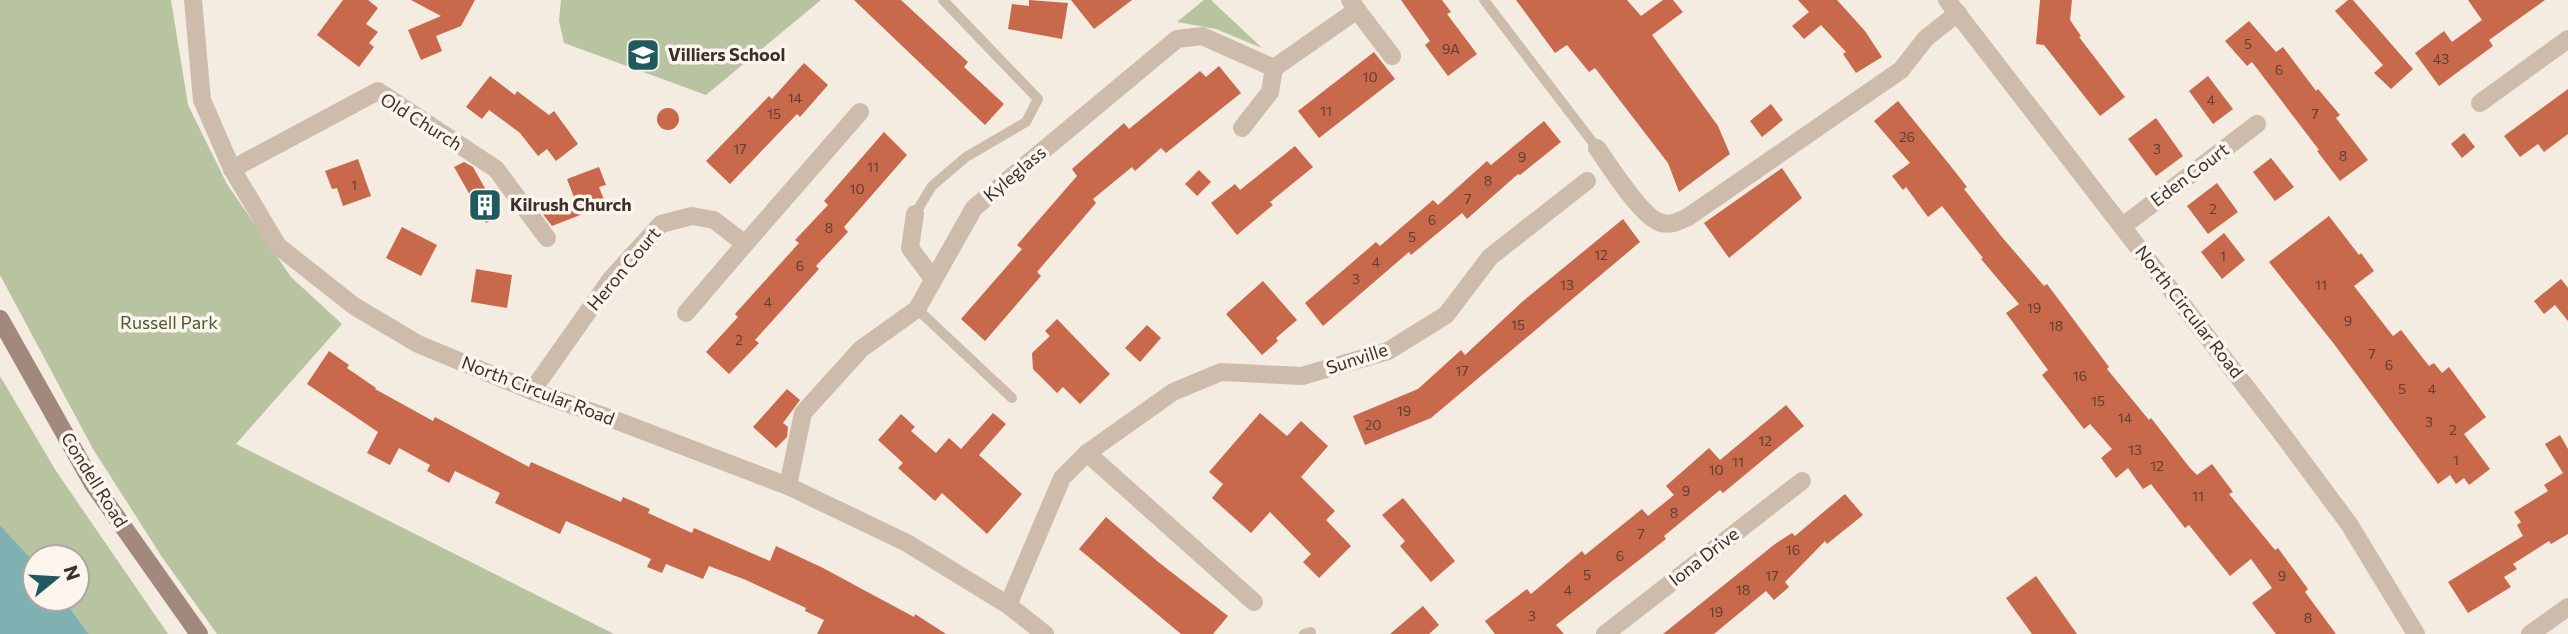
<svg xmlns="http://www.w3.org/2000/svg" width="2568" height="634" font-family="Commissioner,sans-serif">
  <rect width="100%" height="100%" fill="#f4ebe1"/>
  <g fill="#b8c4a0">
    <polygon points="0,0 171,0 188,105 227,184 291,277 342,324 236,444 614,634 217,634 162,557 93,449 0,275"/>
    <polygon points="561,0 821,0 706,95 564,43 559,21"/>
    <polygon points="1204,0 1211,0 1262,48 1216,29 1177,22"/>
    <polygon points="0,376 56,471 168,634 89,634 63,599 77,599 77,557 35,557 35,563 0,525"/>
  </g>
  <polygon fill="#7fb0b2" points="0,525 35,563 35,599 63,599 89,634 0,634"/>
  <g fill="#c8694b">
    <polygon points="343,0 368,0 378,8 366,24 378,32 369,43 374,47 359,67 317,35"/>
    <polygon points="411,0 475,0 461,26 436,36 442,51 421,60 408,30 441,16"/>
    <polygon points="854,0 901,0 968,62 964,67 1004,104 985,125"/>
    <polygon points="1029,0 1068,3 1062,39 1008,29 1012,4 1029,6"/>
    <polygon points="1071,0 1132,0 1094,29"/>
    <polygon points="1401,0 1442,0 1451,12 1447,14 1477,54 1448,76 1425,45 1430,41"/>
    <polygon points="1516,0 1627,0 1641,16 1663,0 1673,0 1683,12 1652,35 1718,126 1730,154 1679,192 1668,163 1595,68 1589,72 1567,45 1555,53"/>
    <polygon points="1798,0 1837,0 1865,31 1882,57 1856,73 1843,54 1846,52 1821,25 1804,39 1792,26 1809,12"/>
    <polygon points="2040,0 2072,0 2070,20 2081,36 2079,37 2125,97 2100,116 2044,45 2036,44"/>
    <polygon points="2348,0 2353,0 2413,69 2391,89 2374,73 2383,65 2335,11"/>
    <polygon points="2468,0 2545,0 2489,40 2493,46 2439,86 2415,53 2444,31 2452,42 2482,20"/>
    <polygon points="2249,21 2276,52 2283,47 2316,91 2318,89 2340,115 2336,118 2368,160 2340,181 2317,151 2319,150 2252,62 2247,66 2225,41"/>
    <polygon points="1374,52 1395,79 1319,138 1298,111"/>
    <polygon points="804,63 828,85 800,117 797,114 730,184 706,161 769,96 772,99"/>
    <polygon points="1219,66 1241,93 1166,153 1161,148 1135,171 1132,167 1093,199 1096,203 1037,272 1041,276 985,341 961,319 1022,249 1017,245 1077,176 1072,169 1124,123 1129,129 1200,71 1206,77"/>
    <polygon points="490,76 515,95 517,91 549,115 554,111 578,144 556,161 547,149 538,156 520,133 489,110 482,119 466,107"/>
    <polygon points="2208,76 2233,109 2213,124 2189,91"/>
    <polygon points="2568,89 2568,134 2544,152 2538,144 2520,157 2504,136"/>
    <polygon points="1898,101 1949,164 1967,187 1964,189 2001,236 2044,286 2047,284 2109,367 2107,369 2149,420 2151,418 2190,468 2197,475 2212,464 2233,492 2229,494 2275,550 2278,548 2308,589 2305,592 2336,634 2276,634 2252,603 2272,588 2251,559 2230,576 2189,525 2185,528 2151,484 2143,489 2128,468 2116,478 2101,458 2112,449 2090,424 2084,429 2042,375 2048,370 2006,313 2019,304 1981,259 1983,258 1942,206 1928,217 1906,187 1903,190 1892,176 1910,163 1874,121"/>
    <polygon points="1771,104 1783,120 1762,137 1750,121"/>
    <circle cx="668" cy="119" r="11"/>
    <polygon points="2156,118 2183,156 2156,176 2128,139"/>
    <polygon points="1544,121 1561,142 1520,175 1518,174 1467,219 1462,213 1411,255 1409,252 1323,326 1305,303 1376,242 1380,246 1433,200 1438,205 1487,161 1491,165"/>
    <polygon points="884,132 907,155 844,227 848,232 816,266 819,269 755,340 759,343 729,374 706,352 738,317 735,314 799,243 795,240 828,205 824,201"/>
    <polygon points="2464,133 2475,147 2462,158 2451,144"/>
    <polygon points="1295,146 1313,167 1270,202 1273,205 1237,235 1211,203 1235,184 1240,190"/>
    <polygon points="2271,158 2294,187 2275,201 2253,172"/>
    <polygon points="358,159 371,196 343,206 337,188 332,189 325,171"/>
    <polygon points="464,162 473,167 500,215 486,223 454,167"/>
    <polygon points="599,167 606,185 599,187 606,205 552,226 542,213 575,200 567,179"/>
    <polygon points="1782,168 1802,198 1729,258 1704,223"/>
    <polygon points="1199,170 1211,182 1197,196 1185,184"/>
    <polygon points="2217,183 2238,212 2208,234 2187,206"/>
    <polygon points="2329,216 2359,255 2361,253 2374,271 2354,286 2375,313 2393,336 2401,330 2429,366 2434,363 2442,373 2449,367 2486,417 2464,434 2490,469 2469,485 2464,478 2456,484 2450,475 2438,484 2334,344 2269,262"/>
    <polygon points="1623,219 1640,242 1431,418 1365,445 1353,416 1418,389 1461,350 1465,355 1522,302"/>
    <polygon points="402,227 437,245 421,276 386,258"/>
    <polygon points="2224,233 2245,260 2222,279 2201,252"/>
    <polygon points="476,269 512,275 507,308 471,302"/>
    <polygon points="2561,279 2568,288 2568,321 2555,305 2544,314 2534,301"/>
    <polygon points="1263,281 1297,320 1276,338 1278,341 1262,355 1226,314"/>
    <polygon points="1057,319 1110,374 1080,404 1063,387 1057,393 1033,369 1032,353 1050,336 1045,331"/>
    <polygon points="1147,325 1161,338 1140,362 1125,348"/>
    <polygon points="329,351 349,365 347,368 376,388 375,389 433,421 435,417 529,467 531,462 621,502 623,497 650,509 648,513 692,533 694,528 770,561 776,546 823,568 914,617 915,614 946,634 817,634 824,620 805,611 806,608 746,580 709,566 703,579 666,564 662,573 647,567 651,559 566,521 560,534 495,503 500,493 455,471 449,483 427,471 430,465 399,448 390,465 367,453 378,432 307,384"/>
    <polygon points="787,389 800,400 783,423 788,427 787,437 776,448 753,427"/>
    <polygon points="1786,405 1804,426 1723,493 1720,490 1664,536 1666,539 1556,625 1564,634 1495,634 1485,621 1527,589 1531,594 1582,551 1585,555 1642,509 1648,516 1674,495 1666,486 1709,448 1720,460"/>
    <polygon points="993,413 1006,424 979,455 1022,494 987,534 942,493 935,501 898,468 903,463 878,440 901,414 915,427 911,431 936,453 949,438 961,449"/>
    <polygon points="1260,413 1287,436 1301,421 1328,446 1301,477 1335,511 1326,520 1351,546 1319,578 1303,562 1311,554 1270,512 1251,533 1212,498 1223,484 1209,472"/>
    <polygon points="2560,435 2568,449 2568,534 2551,544 2549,541 2513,564 2517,569 2504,577 2511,587 2468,613 2448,582 2523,536 2517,525 2521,522 2514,512 2548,491 2544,485 2563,473 2545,444"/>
    <polygon points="1845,494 1863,515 1827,544 1825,541 1785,582 1789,587 1774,600 1766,591 1714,634 1663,634 1775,544 1792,533 1795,536"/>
    <polygon points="1403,498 1455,561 1431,582 1400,546 1405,541 1382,515"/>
    <polygon points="1106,517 1157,561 1228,616 1213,634 1181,634 1079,549"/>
    <polygon points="2036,576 2077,634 2032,634 2006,598"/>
    <polygon points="1423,606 1439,625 1429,634 1390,634"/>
  </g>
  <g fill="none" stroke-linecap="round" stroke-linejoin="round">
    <g stroke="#cdbbac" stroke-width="10">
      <polyline points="1484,0 1597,148"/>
      <polyline points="915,214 932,186 966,157 1026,122 1038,99 943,0"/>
      <polyline points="917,309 1012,398"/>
      <polyline points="1304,634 1311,632"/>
    </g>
    <g stroke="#cdbbac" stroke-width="18">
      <polyline points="193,0 202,100 232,169 278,246 354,306 418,344 532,391 615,420 788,486 907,543 1008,605 1045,634"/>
      <polyline points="1947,0 2280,431 2349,524 2416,634"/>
      <polyline points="1357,10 1392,56"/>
      <polyline points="2480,103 2568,39"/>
      <polyline points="1242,128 1270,92 1274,68"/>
      <path d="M 1597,148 C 1609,165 1639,213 1657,221 C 1668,227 1678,222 1688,217 L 1901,70 L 1926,38 L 1958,13"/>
      <polyline points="232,169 378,91 496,169 547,238"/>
      <polyline points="915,214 910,248 933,279"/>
      <polyline points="2123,226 2257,124"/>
      <polyline points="686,313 745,244"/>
      <polyline points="532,391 611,279 661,224 692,216 714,220 745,244 860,112"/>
      <polyline points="1087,453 1254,602"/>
      <polyline points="788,486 803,413 861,349 917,309 974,208 1177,39 1202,36 1274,68 1357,10 1350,0"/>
      <polyline points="1008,605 1062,478 1087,453 1173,392 1221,372 1302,376 1388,351 1446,315 1490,257 1587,181"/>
      <polyline points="1605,634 1802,481"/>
      <polyline points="2530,634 2568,607"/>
    </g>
    <polyline stroke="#a18a7d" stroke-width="18" points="0,319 93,484 199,634"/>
  </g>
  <defs>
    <symbol id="school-square" viewBox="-11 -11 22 22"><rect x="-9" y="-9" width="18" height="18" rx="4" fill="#1f5a5e" stroke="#fbf5ee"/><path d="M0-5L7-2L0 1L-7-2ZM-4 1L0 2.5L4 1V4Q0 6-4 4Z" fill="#fff"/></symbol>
    <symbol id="building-square" viewBox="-11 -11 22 22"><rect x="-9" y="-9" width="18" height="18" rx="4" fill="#1f5a5e" stroke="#fbf5ee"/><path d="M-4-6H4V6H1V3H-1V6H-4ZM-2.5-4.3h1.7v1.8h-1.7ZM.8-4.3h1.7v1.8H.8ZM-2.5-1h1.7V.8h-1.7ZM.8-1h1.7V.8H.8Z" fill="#fff"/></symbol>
  </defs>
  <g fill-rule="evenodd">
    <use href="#school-square" x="624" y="36" width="38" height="38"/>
    <use href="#building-square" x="466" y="186" width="38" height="38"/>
  </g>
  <g text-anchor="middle" stroke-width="7" stroke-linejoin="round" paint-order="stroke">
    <g font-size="14" fill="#5e3e33">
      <text x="2248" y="49">5</text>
      <text x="1451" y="54">9A</text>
      <text x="2441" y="64">43</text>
      <text x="2279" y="75">6</text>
      <text x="1370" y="82">10</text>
      <text x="795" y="103">14</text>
      <text x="2211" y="105">4</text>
      <text x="1326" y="116">11</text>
      <text x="774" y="119">15</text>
      <text x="2315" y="119">7</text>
      <text x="1907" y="142">26</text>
      <text x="740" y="154">17</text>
      <text x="2157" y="154">3</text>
      <text x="2343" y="161">8</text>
      <text x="1522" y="162">9</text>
      <text x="873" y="172">11</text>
      <text x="1488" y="186">8</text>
      <text x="354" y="190">1</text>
      <text x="857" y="194">10</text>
      <text x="1468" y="204">7</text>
      <text x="2213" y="214">2</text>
      <text x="1432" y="225">6</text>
      <text x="829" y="233">8</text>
      <text x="1412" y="242">5</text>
      <text x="1601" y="260">12</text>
      <text x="2223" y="261">1</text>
      <text x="1376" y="267">4</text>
      <text x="800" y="271">6</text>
      <text x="1356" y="284">3</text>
      <text x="1567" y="290">13</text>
      <text x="2321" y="290">11</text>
      <text x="768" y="307">4</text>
      <text x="2034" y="313">19</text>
      <text x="2348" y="326">9</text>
      <text x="1518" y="330">15</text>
      <text x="2056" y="331">18</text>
      <text x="739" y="345">2</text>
      <text x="2372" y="359">7</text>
      <text x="2389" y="370">6</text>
      <text x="1462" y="376">17</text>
      <text x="2080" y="381">16</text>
      <text x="2402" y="394">5</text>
      <text x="2432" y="394">4</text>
      <text x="2098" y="406">15</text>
      <text x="1404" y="416">19</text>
      <text x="2125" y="423">14</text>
      <text x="2429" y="427">3</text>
      <text x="1373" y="430">20</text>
      <text x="2453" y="435">2</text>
      <text x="1765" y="446">12</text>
      <text x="2135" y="455">13</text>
      <text x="2456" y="465">1</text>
      <text x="1738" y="467">11</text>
      <text x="2157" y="471">12</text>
      <text x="1716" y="475">10</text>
      <text x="1686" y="496">9</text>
      <text x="2198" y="501">11</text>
      <text x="1674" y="518">8</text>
      <text x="1641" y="539">7</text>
      <text x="1793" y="555">16</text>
      <text x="1620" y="561">6</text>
      <text x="1587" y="580">5</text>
      <text x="1772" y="581">17</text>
      <text x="2282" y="581">9</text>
      <text x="1568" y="595">4</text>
      <text x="1743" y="595">18</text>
      <text x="1716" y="617">19</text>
      <text x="1532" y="621">3</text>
      <text x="2308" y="623">8</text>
    </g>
    <g font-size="18" font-weight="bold" fill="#3b302b" stroke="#fbf5ee" text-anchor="start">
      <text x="668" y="61">Villiers School</text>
      <text x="510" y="211">Kilrush Church</text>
    </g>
    <g font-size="18" fill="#3b302b" stroke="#fbf5ee">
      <text transform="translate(421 122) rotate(32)" y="6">Old Church</text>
      <text transform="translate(1015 174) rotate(-40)" y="6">Kyleglass</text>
      <text transform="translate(2190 175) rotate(-37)" y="6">Eden Court</text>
      <text transform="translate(624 269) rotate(-50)" y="6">Heron Court</text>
      <text transform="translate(2189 312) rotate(52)" y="6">North Circular Road</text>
      <text transform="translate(1357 359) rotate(-18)" y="6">Sunville</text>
      <text transform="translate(538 391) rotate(21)" y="6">North Circular Road</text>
      <text transform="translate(94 480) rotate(58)" y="6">Condell Road</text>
      <text transform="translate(1704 557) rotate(-38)" y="6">Iona Drive</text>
    </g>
    <g font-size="18" fill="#4a5a2e" stroke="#fbf5ee">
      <text x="169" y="329">Russell Park</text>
    </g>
  </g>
  <g transform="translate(56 578) rotate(72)"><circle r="33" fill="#fbf5ee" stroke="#aea6a0" stroke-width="2"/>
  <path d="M0-5L12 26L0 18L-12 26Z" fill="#1f5a5e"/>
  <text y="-10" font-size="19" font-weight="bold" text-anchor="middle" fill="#3b302b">N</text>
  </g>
</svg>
